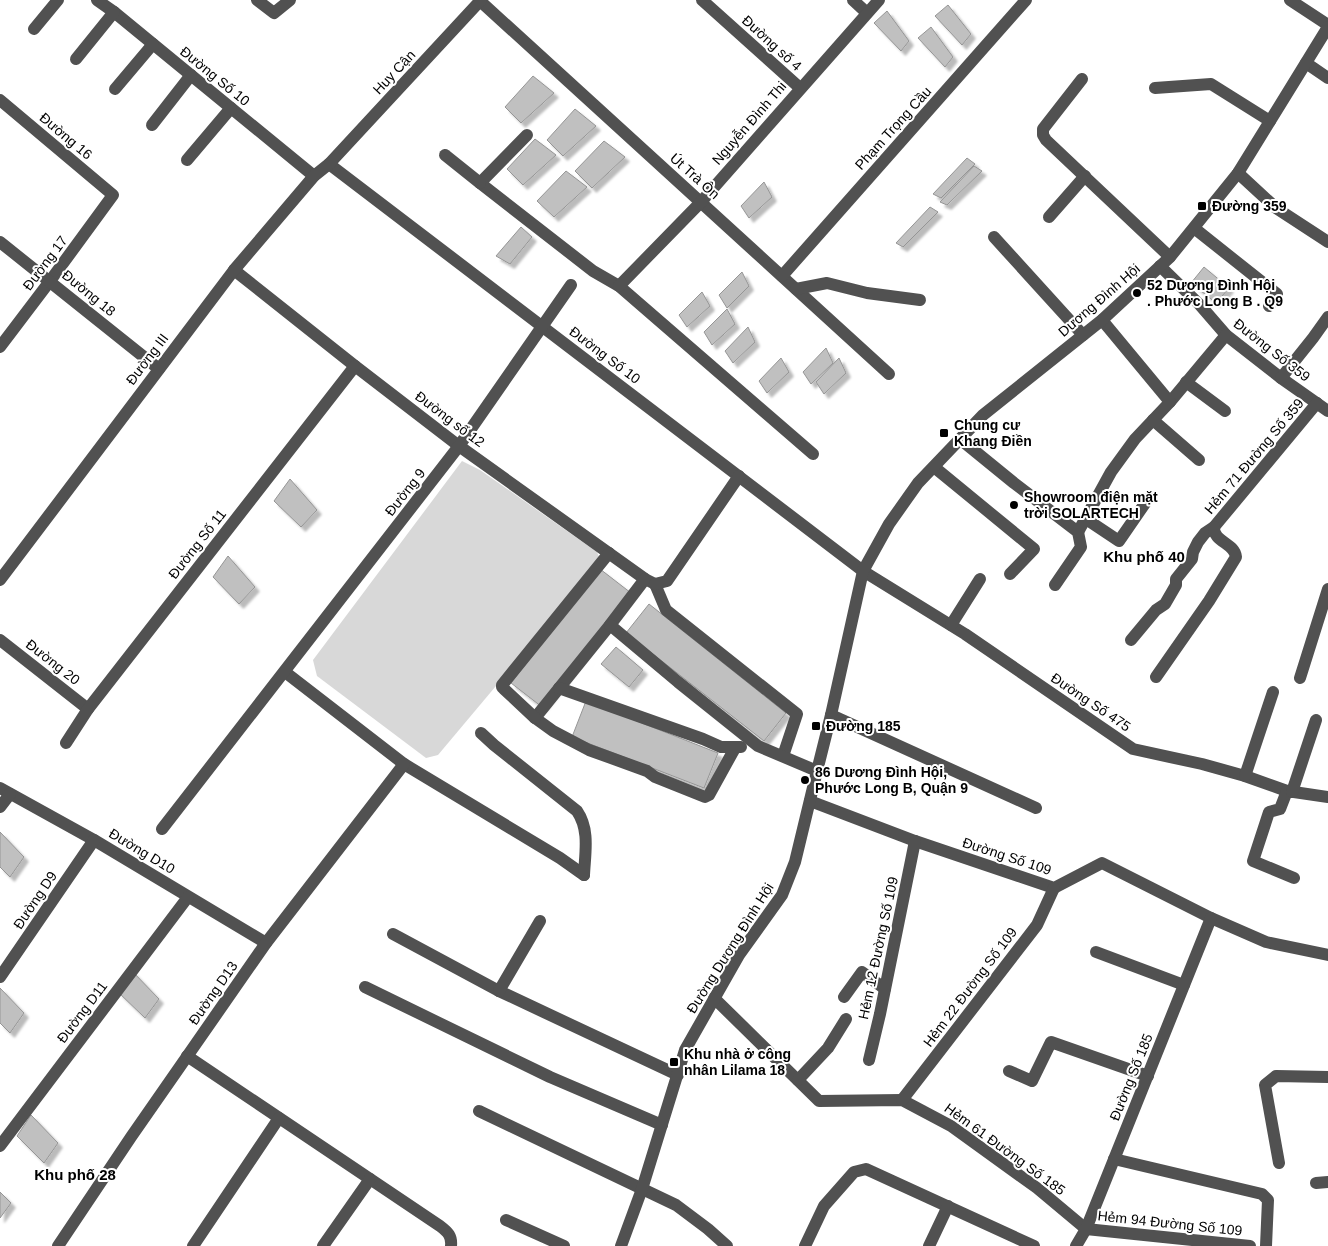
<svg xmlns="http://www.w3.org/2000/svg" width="1328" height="1246" font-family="Arial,sans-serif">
  <defs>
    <filter id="shadow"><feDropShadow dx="4.5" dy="4.5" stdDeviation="1" flood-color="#0004"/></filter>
  </defs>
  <rect width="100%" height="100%" fill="#fff"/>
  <polygon fill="#d8d8d8" points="462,461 480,470 597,552 601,561 438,755 426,758 317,676 313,660"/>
  <g fill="#c0c0c0" stroke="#959595" filter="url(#shadow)">
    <polygon points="948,5 971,34 962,45 935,16"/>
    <polygon points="887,11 909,41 901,51 874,23"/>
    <polygon points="931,27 953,57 945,67 918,38"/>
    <polygon points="533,76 554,93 521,123 505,107"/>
    <polygon points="575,109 596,126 563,156 547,140"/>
    <polygon points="535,139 556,155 523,185 507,169"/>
    <polygon points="604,141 625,157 592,188 575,171"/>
    <polygon points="967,158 975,164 941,198 933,194"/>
    <polygon points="974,166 982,171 947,205 940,202"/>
    <polygon points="566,171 587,187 554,217 537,201"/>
    <polygon points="764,182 772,197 749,218 741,206"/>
    <polygon points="930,207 938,212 903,247 896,243"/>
    <polygon points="521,227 532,237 510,264 496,256"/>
    <polygon points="1204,267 1229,288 1216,303 1191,283"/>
    <polygon points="742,272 749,286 727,308 719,295"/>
    <polygon points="702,292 710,306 687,327 679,315"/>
    <polygon points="727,309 735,324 712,345 704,332"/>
    <polygon points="748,327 755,342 733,363 725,351"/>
    <polygon points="826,348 833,363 811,384 803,372"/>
    <polygon points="781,358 789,372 767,393 759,381"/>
    <polygon points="839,358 846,373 824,394 816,382"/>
    <polygon points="290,479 317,510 301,527 274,501"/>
    <polygon points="228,556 255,587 239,604 213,577"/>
    <polygon points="600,569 631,593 542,707 511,683"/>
    <polygon points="649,604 786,713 764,741 626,633"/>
    <polygon points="616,647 643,670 629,687 601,664"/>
    <polygon points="586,701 718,753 704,788 572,737"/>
    <polygon points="0,832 24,857 10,877 0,867"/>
    <polygon points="132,971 159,999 145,1018 118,992"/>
    <polygon points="0,988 24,1013 10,1033 0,1023"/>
    <polygon points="31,1115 58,1143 44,1163 17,1136"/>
    <polygon points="0,1192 11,1203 0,1218"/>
  </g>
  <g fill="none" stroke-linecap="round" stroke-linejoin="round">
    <g stroke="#515151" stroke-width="12">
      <polyline points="97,0 114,12 314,176"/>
      <polyline points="257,0 274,13 290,0"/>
      <polyline points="479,0 889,374"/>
      <polyline points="702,0 800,88"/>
      <polyline points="853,0 867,13"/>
      <polyline points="1290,0 1328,25"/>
      <polyline points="34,29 58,0"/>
      <polyline points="76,59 114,12"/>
      <polyline points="1306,63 1328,78"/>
      <polyline points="1082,79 1043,129 1043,135 1046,140 1170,257"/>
      <polyline points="1155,88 1211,84 1270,121"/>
      <polyline points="115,89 153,44"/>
      <polyline points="0,100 113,195 50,281 0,347"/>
      <polyline points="152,125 191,75"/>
      <polyline points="527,135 480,183 593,271 619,286 813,454"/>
      <polyline points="445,155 480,183"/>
      <polyline points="187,160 231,108"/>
      <polyline points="329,164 863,571 965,634 1133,749 1202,764 1245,776 1287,791 1328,797"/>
      <polyline points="1238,173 1276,208 1328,242"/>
      <polyline points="1049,217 1085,176"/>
      <polyline points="1194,228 1277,294 1269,306"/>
      <polyline points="994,237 1083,335"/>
      <polyline points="0,242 159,369"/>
      <polyline points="1160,266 1200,305 1226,335 1281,378 1328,411"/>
      <polyline points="234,270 355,366 459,446 645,579 655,584"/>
      <polyline points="782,276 1026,0"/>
      <polyline points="619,286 701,202 879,0"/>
      <polyline points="796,289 827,283 867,293 920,300"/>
      <polyline points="1281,378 1313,338 1328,317"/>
      <polyline points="1186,382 1225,411"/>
      <polyline points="1170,402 1226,335"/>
      <polyline points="1153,420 1199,460"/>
      <polyline points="960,439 1014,483 1078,532 1081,547 1055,585"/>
      <polyline points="934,467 1034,549 1010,574"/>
      <polyline points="1086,519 1119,541 1148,499"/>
      <polyline points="1078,532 1111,472 1135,439 1170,402 1102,320"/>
      <polyline points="645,579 610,625 535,718 553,731 589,750 647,771 655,777 705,797 709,795 735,748"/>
      <polyline points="0,580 234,270 314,176 329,164 481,0"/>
      <polyline points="655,584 666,610 797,714 783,756"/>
      <polyline points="655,584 667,581 739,476"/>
      <polyline points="610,625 678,682 758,746 817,771"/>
      <polyline points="951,625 980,579"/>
      <polyline points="0,640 88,709"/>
      <polyline points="1131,640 1156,610 1165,604 1176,585 1176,579 1192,559 1193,552 1198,542 1205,533 1214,527 1317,403"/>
      <polyline points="285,672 404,764 560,858 584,875"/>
      <path d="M 1156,677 L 1209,601 L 1236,557 C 1235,543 1213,542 1214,527"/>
      <polyline points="1300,678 1328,589"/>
      <polyline points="559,688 703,739 721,747 741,747"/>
      <polyline points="831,715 1036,808"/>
      <polyline points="535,718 504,689 502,687 502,685 609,553"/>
      <path d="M 481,733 L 494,745 L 577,811 C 590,830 585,853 584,875"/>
      <polyline points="66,743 88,709 355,366"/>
      <polyline points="1245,776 1273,692"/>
      <polyline points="0,788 94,840 266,943"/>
      <polyline points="1287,791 1280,809 1269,812 1253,861 1294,878"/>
      <polyline points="1292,792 1316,720"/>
      <polyline points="810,801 915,841 1054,888 1102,863 1211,918 1266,942 1328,955"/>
      <polyline points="0,807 10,794"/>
      <polyline points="162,829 459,446 571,285"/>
      <polyline points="393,934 499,991 678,1075"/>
      <polyline points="1096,952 1184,985"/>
      <polyline points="0,977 94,840"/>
      <polyline points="365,987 550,1077 662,1125"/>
      <polyline points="499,991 540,921"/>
      <polyline points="844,997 862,972 885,989"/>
      <polyline points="714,998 819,1101 902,1100 951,1126 1037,1188 1086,1229 1250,1246"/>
      <path d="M 187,1056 L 440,1226 C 448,1232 452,1236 451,1246"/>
      <polyline points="869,1060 880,1014 915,841"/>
      <polyline points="1009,1071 1032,1081 1051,1042 1148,1076"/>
      <polyline points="798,1080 828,1048 846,1019"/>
      <polyline points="902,1100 1037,925 1054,888"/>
      <polyline points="479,1111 676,1205 708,1229 727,1246"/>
      <polyline points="0,1146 188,897"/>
      <polyline points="1114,1159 1262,1194 1268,1200 1266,1246"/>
      <polyline points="1279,1163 1265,1085 1276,1076 1328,1077"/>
      <polyline points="1316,1183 1328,1182"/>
      <polyline points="506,1220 564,1246"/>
      <polyline points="58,1246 131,1137 266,943 404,764"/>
      <polyline points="193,1246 279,1118"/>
      <polyline points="323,1246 370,1179"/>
      <polyline points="621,1246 642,1189 685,1050 739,955 782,895 795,862 817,771 831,715 863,571 889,524 918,483 983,415 1102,320 1170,257 1238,173 1328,27"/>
      <polyline points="805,1246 824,1206 854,1172 866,1169 1034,1246"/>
      <polyline points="929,1246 948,1206"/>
      <polyline points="1076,1246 1086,1229 1211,918"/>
    </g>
  </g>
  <g fill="#000" stroke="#fff" stroke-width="2">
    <rect x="1197" y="201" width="10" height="10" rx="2.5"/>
    <circle cx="1137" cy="293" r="5"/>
    <rect x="939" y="428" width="10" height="10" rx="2.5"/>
    <circle cx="1014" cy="505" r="5"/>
    <rect x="811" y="721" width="10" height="10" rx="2.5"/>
    <circle cx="805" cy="780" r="5"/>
    <rect x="669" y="1057" width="10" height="10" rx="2.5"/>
  </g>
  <g text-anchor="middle" stroke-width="4" stroke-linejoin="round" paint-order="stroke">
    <g font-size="14" fill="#000" stroke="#fff">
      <text transform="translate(772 43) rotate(42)" y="5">Đường số 4</text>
      <text transform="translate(394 72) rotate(-47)" y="5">Huy Cận</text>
      <text transform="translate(215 76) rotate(39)" y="5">Đường Số 10</text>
      <text transform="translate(749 123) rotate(-49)" y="5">Nguyễn Đình Thi</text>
      <text transform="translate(893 128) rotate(-48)" y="5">Phạm Trọng Cầu</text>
      <text transform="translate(66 136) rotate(40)" y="5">Đường 16</text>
      <text transform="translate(695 176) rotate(42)" y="5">Út Trà Ôn</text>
      <text transform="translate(45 263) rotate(-53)" y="5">Đường 17</text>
      <text transform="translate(89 293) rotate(39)" y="5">Đường 18</text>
      <text transform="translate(1099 300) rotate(-41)" y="5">Dương Đình Hội</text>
      <text transform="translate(1272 350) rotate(38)" y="5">Đường Số 359</text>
      <text transform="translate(605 355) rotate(37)" y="5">Đường Số 10</text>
      <text transform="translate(147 359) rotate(-53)" y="5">Đường III</text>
      <text transform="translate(450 419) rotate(37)" y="5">Đường số 12</text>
      <text transform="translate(1254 456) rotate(-50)" y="5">Hẻm 71 Đường Số 359</text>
      <text transform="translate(405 492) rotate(-52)" y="5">Đường 9</text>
      <text transform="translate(197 544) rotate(-52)" y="5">Đường Số 11</text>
      <text transform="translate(53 662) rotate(38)" y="5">Đường 20</text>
      <text transform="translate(1091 702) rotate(34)" y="5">Đường Số 475</text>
      <text transform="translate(142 851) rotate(31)" y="5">Đường D10</text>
      <text transform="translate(1007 856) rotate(18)" y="5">Đường Số 109</text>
      <text transform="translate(35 900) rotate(-56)" y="5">Đường D9</text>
      <text transform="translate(730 948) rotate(-58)" y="5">Đường Dương Đình Hội</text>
      <text transform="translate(878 948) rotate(-78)" y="5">Hẻm 12 Đường Số 109</text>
      <text transform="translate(970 987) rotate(-53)" y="5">Hẻm 22 Đường Số 109</text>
      <text transform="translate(213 993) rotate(-55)" y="5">Đường D13</text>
      <text transform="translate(82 1012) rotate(-53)" y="5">Đường D11</text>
      <text transform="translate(1131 1077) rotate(-68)" y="5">Đường Số 185</text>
      <text transform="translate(1005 1149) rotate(36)" y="5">Hẻm 61 Đường Số 185</text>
      <text transform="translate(1170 1223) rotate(6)" y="5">Hẻm 94 Đường Số 109</text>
    </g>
    <g font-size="14" font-weight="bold" fill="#000" stroke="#fff" text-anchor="start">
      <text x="1212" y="211">Đường 359</text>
      <text x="1147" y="290">52 Dương Đình Hội<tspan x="1147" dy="16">. Phước Long B . Q9</tspan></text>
      <text x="954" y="430">Chung cư<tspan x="954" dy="16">Khang Điền</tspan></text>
      <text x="1024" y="502">Showroom điện mặt<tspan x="1024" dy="16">trời SOLARTECH</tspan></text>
      <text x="826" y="731">Đường 185</text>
      <text x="815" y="777">86 Dương Đình Hội,<tspan x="815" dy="16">Phước Long B, Quận 9</tspan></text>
      <text x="684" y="1059">Khu nhà ở công<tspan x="684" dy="16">nhân Lilama 18</tspan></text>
    </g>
    <g font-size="15" font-weight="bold" fill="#000" stroke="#fff">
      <text x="1144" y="562">Khu phố 40</text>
      <text x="75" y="1180">Khu phố 28</text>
    </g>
  </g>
</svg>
